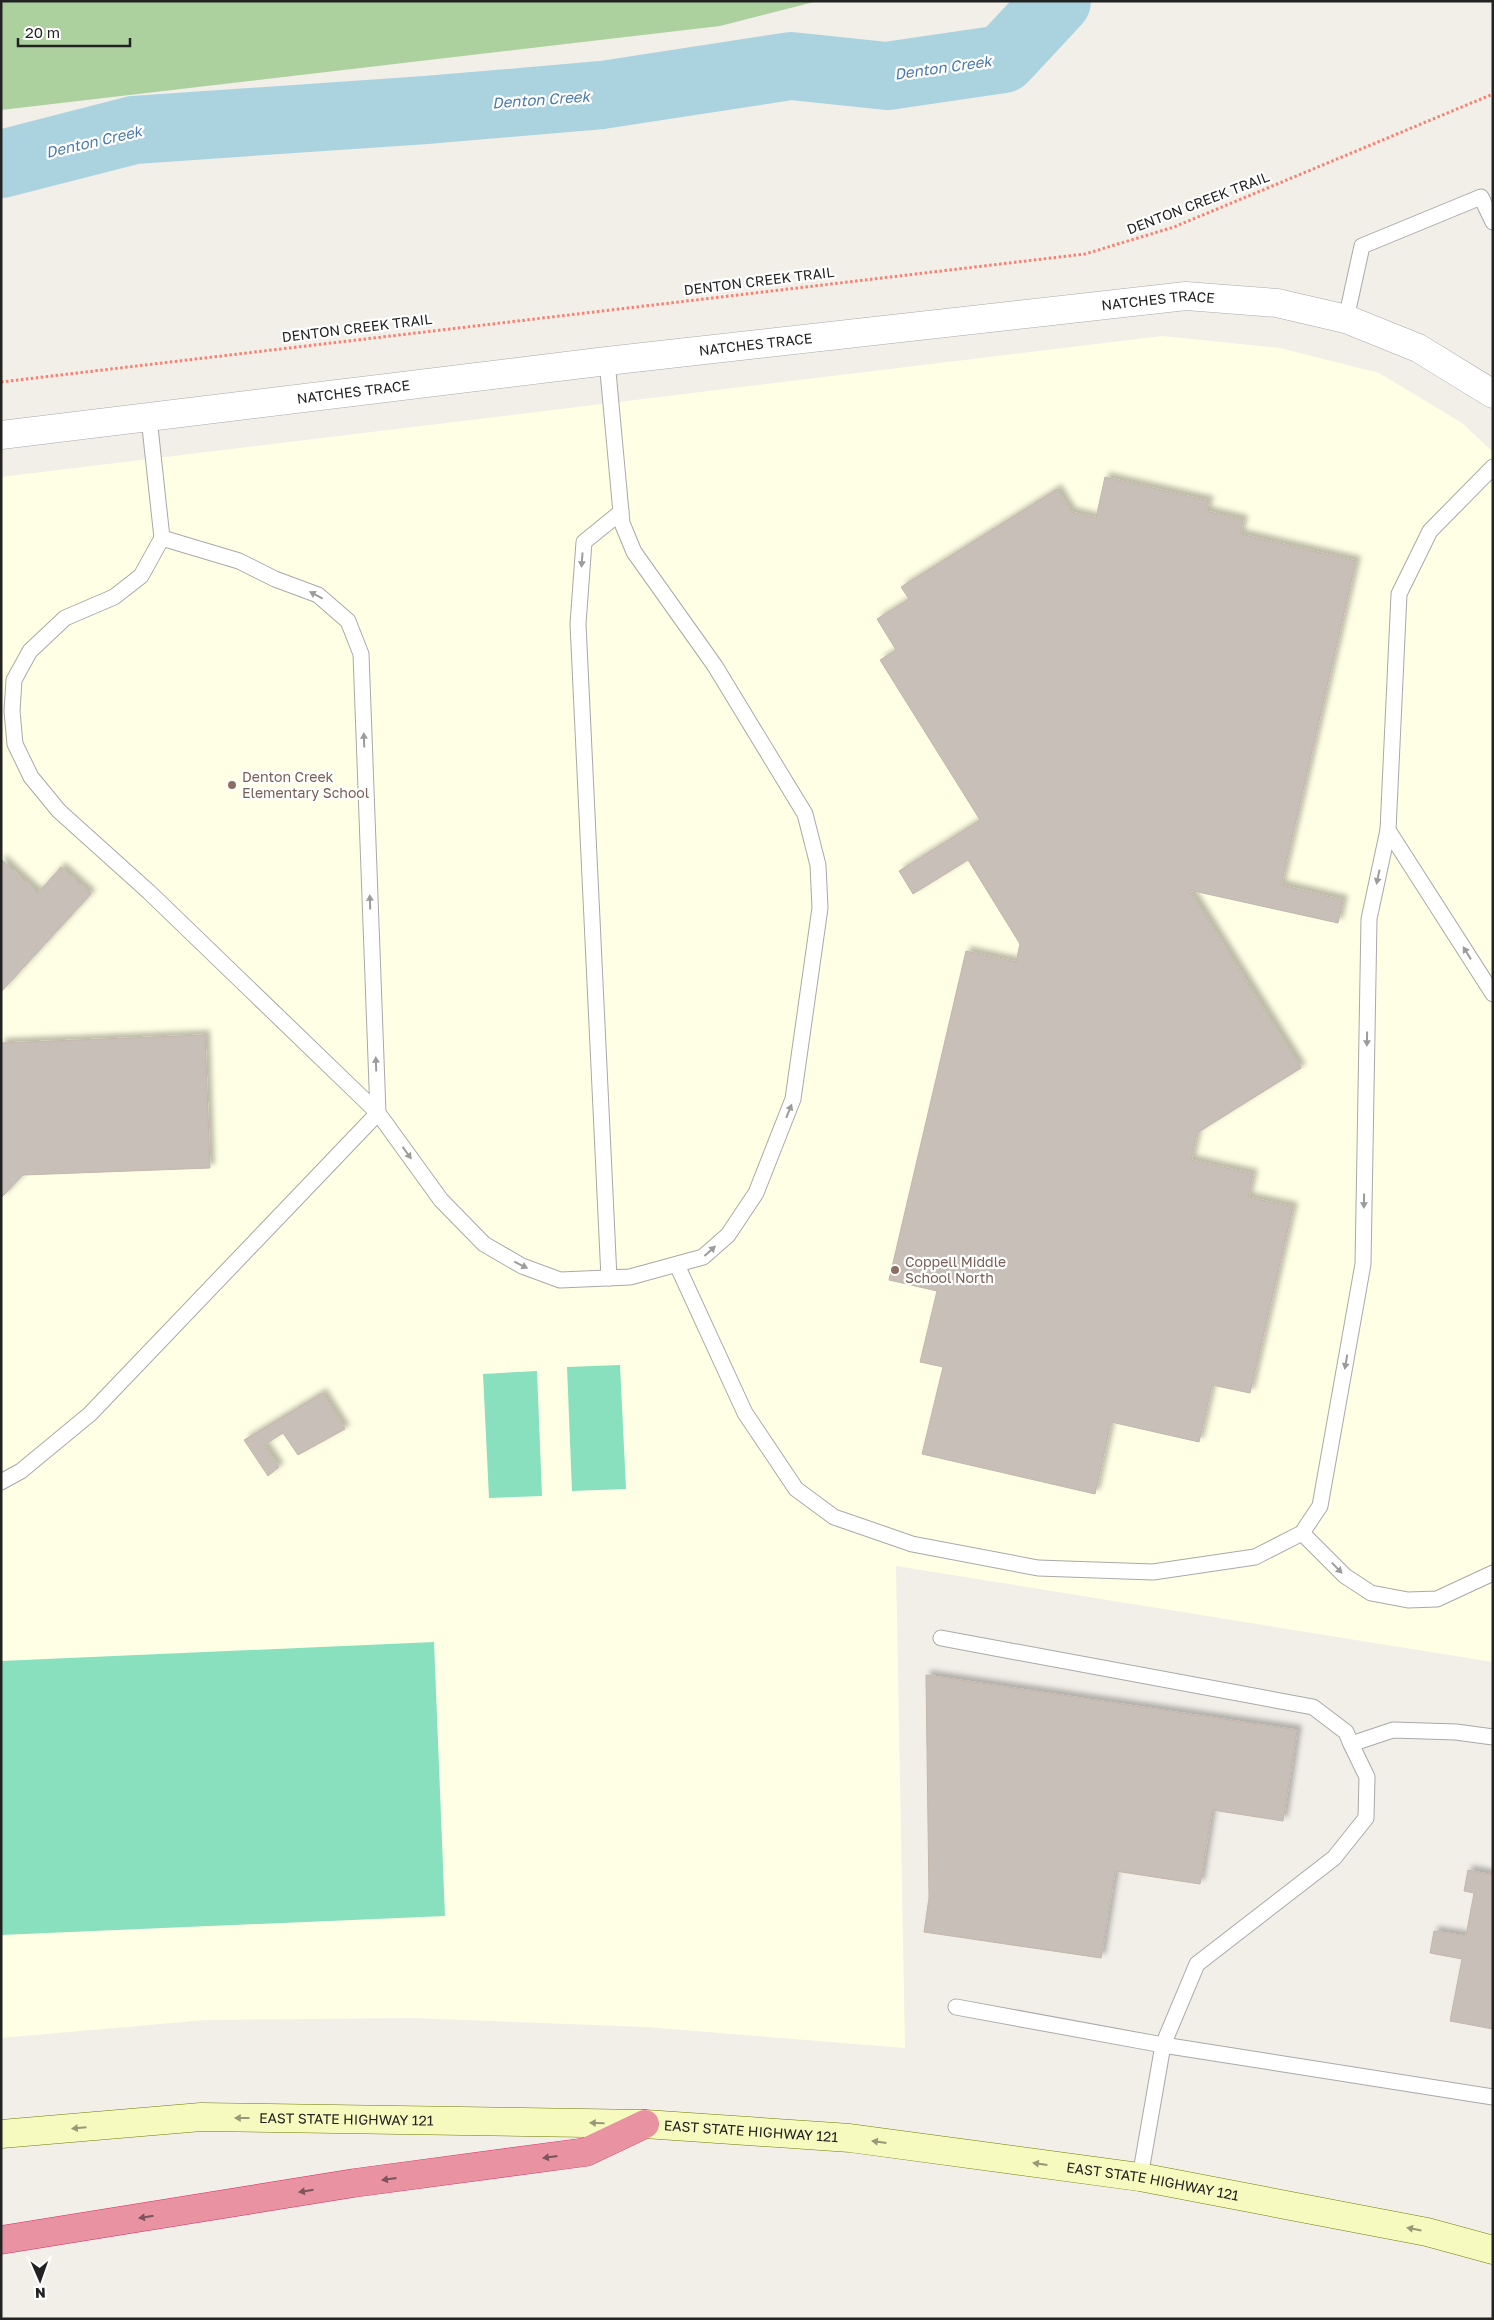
<svg xmlns="http://www.w3.org/2000/svg" width="1494" height="2320" font-family="'Golos Text',sans-serif">
  <defs>
    <filter id="shadow"><feDropShadow dx="4.5" dy="-4.5" stdDeviation="2.5" flood-color="#0004"/></filter>
  </defs>
  <rect width="100%" height="100%" fill="#f2efe9"/>
  <polygon fill="#ffffe5" points="1162,336 1280,348 1379,373 1462,423 1493,452 1493,1662 896,1566 905,2048 646,2027 412,2018 206,2020 1,2038 1,477"/>
  <polygon fill="#add19e" points="1,1 818,1 720,26 1,110"/>
  <g fill="#88e0be">
    <polygon points="620,1365 626,1489 572,1491 567,1367"/>
    <polygon points="537,1371 542,1496 489,1498 483,1374"/>
    <polygon points="434,1642 445,1916 1,1935 1,1661"/>
  </g>
  <g fill="none" stroke-linecap="round" stroke-linejoin="round">
    <polyline stroke="#aad3df" stroke-width="68" points="1,164 134,130 426,110 602,95 791,66 887,76 1003,59 1057,1"/>
  </g>
  <g fill="#c7bfb8" stroke="#c4b6ab" filter="url(#shadow)">
    <polygon points="1105,477 1209,501 1206,511 1243,520 1240,534 1356,561 1281,885 1343,900 1338,923 1189,890 1301,1068 1197,1133 1191,1160 1253,1174 1248,1197 1293,1207 1250,1393 1212,1385 1199,1442 1111,1422 1095,1494 922,1454 943,1367 920,1362 937,1291 889,1280 966,951 1016,962 1020,944 968,860 913,894 899,871 980,820 880,660 896,650 877,619 909,599 901,587 1057,489 1071,512 1096,518"/>
    <polygon points="1,859 38,893 61,867 91,894 1,992"/>
    <polygon points="205,1035 210,1168 23,1175 1,1198 1,1043"/>
    <polygon points="322,1393 345,1429 298,1455 283,1433 264,1445 279,1467 268,1476 244,1440"/>
    <polygon points="926,1675 1297,1730 1283,1821 1212,1810 1200,1884 1115,1871 1101,1958 924,1932 929,1898"/>
    <polygon points="1468,1870 1493,1875 1493,2029 1450,2021 1462,1959 1430,1953 1434,1931 1466,1936 1474,1893 1464,1891"/>
  </g>
  <g fill="none" stroke-linecap="round" stroke-linejoin="round">
    <defs>
      <g id="service">
        <polyline points="1346,319 1362,246 1481,197 1493,222"/>
        <polyline points="149,418 162,538"/>
        <polyline points="1388,830 1493,994"/>
        <polyline points="677,1265 745,1413 796,1489 834,1517 912,1544 1038,1568 1153,1572 1255,1557 1302,1533 1320,1506 1363,1264 1369,919 1388,830 1399,594 1430,531 1493,467"/>
        <polyline points="609,1278 578,624 584,542 621,512"/>
        <polyline points="1,1482 21,1471 90,1414 378,1113 361,654 348,621 318,595 275,579 239,561 162,538 141,576 114,597 65,618 30,651 14,680 12,711 15,744 31,777 59,811 149,892 378,1113 441,1200 484,1244 522,1266 560,1280 630,1277 703,1257 728,1235 756,1193 793,1099 820,908 818,865 805,814 715,666 634,552 622,523 607,361"/>
        <polyline points="1302,1533 1345,1576 1371,1593 1408,1600 1437,1599 1493,1573"/>
        <polyline points="941,1638 1313,1707 1346,1732 1351,1744 1367,1777 1366,1818 1334,1858 1197,1964 1163,2045 1140,2177"/>
        <polyline points="1351,1744 1393,1730 1456,1732 1493,1737"/>
        <polyline points="956,2007 1163,2045 1493,2097"/>
      </g>
      <g id="minor">
        <path id="s1" d="M 1,435 L 607,361 L 1186,296 L 1277,303 L 1346,319 L 1418,348 L 1493,394"/>
      </g>
      <g id="secondary">
        <path id="s2" d="M 1,2134 L 201,2117 L 645,2124 L 850,2138 L 1140,2177 L 1427,2232 L 1493,2250"/>
      </g>
      <polyline id="motorway" points="1,2240 354,2183 586,2152 645,2124"/>
    </defs>
    <use href="#service" stroke="#a9a9a9" stroke-width="17"/>
    <use href="#minor" stroke="#a9a9a9" stroke-width="29"/>
    <use href="#secondary" stroke="#707d05" stroke-width="29"/>
    <use href="#motorway" stroke="#dc2a67" stroke-width="29"/>
    <polyline stroke="#fa8072" stroke-width="3" stroke-dasharray="2.5 2.5" stroke-linecap="butt" points="1,382 1085,254 1174,227 1493,94"/>
    <use href="#service" stroke="#fff" stroke-width="15"/>
    <use href="#minor" stroke="#fff" stroke-width="28"/>
    <use href="#secondary" stroke="#f7fabf" stroke-width="28"/>
    <use href="#motorway" stroke="#e892a2" stroke-width="28"/>
  </g>
  <defs><path id="oneway-solid" d="M-6-.8H1V-3.2L6.5 0L1 3.2V.8H-6Z" transform="scale(1.25)"/></defs>
  <g fill="#9c9c9c">
    <use href="#oneway-solid" transform="translate(582 560) rotate(94)"/>
    <use href="#oneway-solid" transform="translate(316 595) rotate(-152)"/>
    <use href="#oneway-solid" transform="translate(364 740) rotate(-92)"/>
    <use href="#oneway-solid" transform="translate(1378 877) rotate(102)"/>
    <use href="#oneway-solid" transform="translate(370 902) rotate(-92)"/>
    <use href="#oneway-solid" transform="translate(1467 953) rotate(-122)"/>
    <use href="#oneway-solid" transform="translate(1367 1039) rotate(91)"/>
    <use href="#oneway-solid" transform="translate(376 1064) rotate(-92)"/>
    <use href="#oneway-solid" transform="translate(789 1111) rotate(-68)"/>
    <use href="#oneway-solid" transform="translate(407 1153) rotate(54)"/>
    <use href="#oneway-solid" transform="translate(1364 1201) rotate(91)"/>
    <use href="#oneway-solid" transform="translate(710 1251) rotate(-42)"/>
    <use href="#oneway-solid" transform="translate(521 1265) rotate(26)"/>
    <use href="#oneway-solid" transform="translate(1346 1362) rotate(100)"/>
    <use href="#oneway-solid" transform="translate(1337 1568) rotate(46)"/>
  </g>
  <g fill="#979978">
    <use href="#oneway-solid" transform="translate(242 2118) rotate(-180)"/>
    <use href="#oneway-solid" transform="translate(597 2123) rotate(-179)"/>
    <use href="#oneway-solid" transform="translate(79 2128) rotate(175)"/>
    <use href="#oneway-solid" transform="translate(879 2142) rotate(-172)"/>
    <use href="#oneway-solid" transform="translate(1040 2164) rotate(-172)"/>
    <use href="#oneway-solid" transform="translate(1414 2229) rotate(-169)"/>
  </g>
  <g fill="#7b545c">
    <use href="#oneway-solid" transform="translate(550 2157) rotate(172)"/>
    <use href="#oneway-solid" transform="translate(389 2179) rotate(172)"/>
    <use href="#oneway-solid" transform="translate(306 2191) rotate(171)"/>
    <use href="#oneway-solid" transform="translate(146 2217) rotate(171)"/>
  </g>
  <g fill="#8d6e63" stroke="#fff" stroke-width="2">
    <circle cx="232" cy="785" r="5"/>
    <circle cx="895" cy="1270" r="5"/>
  </g>
  <g text-anchor="middle" stroke-width="4.5" stroke-linejoin="round" paint-order="stroke">
    <g font-size="14" fill="#222" stroke="#fff">
      <text transform="translate(1198 203) rotate(-21)" y="5">DENTON CREEK TRAIL</text>
      <text transform="translate(759 281) rotate(-7)" y="5">DENTON CREEK TRAIL</text>
      <text dy="5" stroke="none"><textPath href="#s1" startOffset="1165">NATCHES TRACE</textPath></text>
      <text transform="translate(357 328) rotate(-7)" y="5">DENTON CREEK TRAIL</text>
      <text dy="5" stroke="none"><textPath href="#s1" startOffset="760">NATCHES TRACE</textPath></text>
      <text dy="5" stroke="none"><textPath href="#s1" startOffset="355">NATCHES TRACE</textPath></text>
      <text dy="5" stroke="none"><textPath href="#s2" startOffset="346">EAST STATE HIGHWAY 121</textPath></text>
      <text dy="5" stroke="none"><textPath href="#s2" startOffset="751">EAST STATE HIGHWAY 121</textPath></text>
      <text dy="5" stroke="none"><textPath href="#s2" startOffset="1156">EAST STATE HIGHWAY 121</textPath></text>
    </g>
    <g font-size="14" fill="#785e54" stroke="#fff" text-anchor="start">
      <text x="242" y="782">Denton Creek<tspan x="242" dy="16">Elementary School</tspan></text>
      <text x="905" y="1267">Coppell Middle<tspan x="905" dy="16">School North</tspan></text>
    </g>
    <g font-size="15" font-style="italic" fill="#4a7aab" stroke="#fff">
      <text transform="translate(943 68) rotate(-8)" y="5">Denton Creek</text>
      <text transform="translate(541 100) rotate(-4)" y="5">Denton Creek</text>
      <text transform="translate(94 142) rotate(-13)" y="5">Denton Creek</text>
    </g>
  </g>
  <rect width="1494" height="2320" fill="none" stroke="#222222" stroke-width="5"/>
  <g transform="translate(40 2280) rotate(178)" stroke="#ffffff" stroke-width="4" paint-order="stroke">
  <path d="M0-4L9 19L0 12L-9 19Z" fill="#222222"/>
  <text y="-8" font-size="14" font-weight="bold" text-anchor="middle" fill="#222222">N</text>
  </g>
  <path d="M18 38v8h112v-8" fill="none" stroke="#222222" stroke-width="2.5"/>
  <text x="25" y="38" font-size="15" fill="#222222" stroke="#ffffff" stroke-width="4" paint-order="stroke">20 m</text>
</svg>
